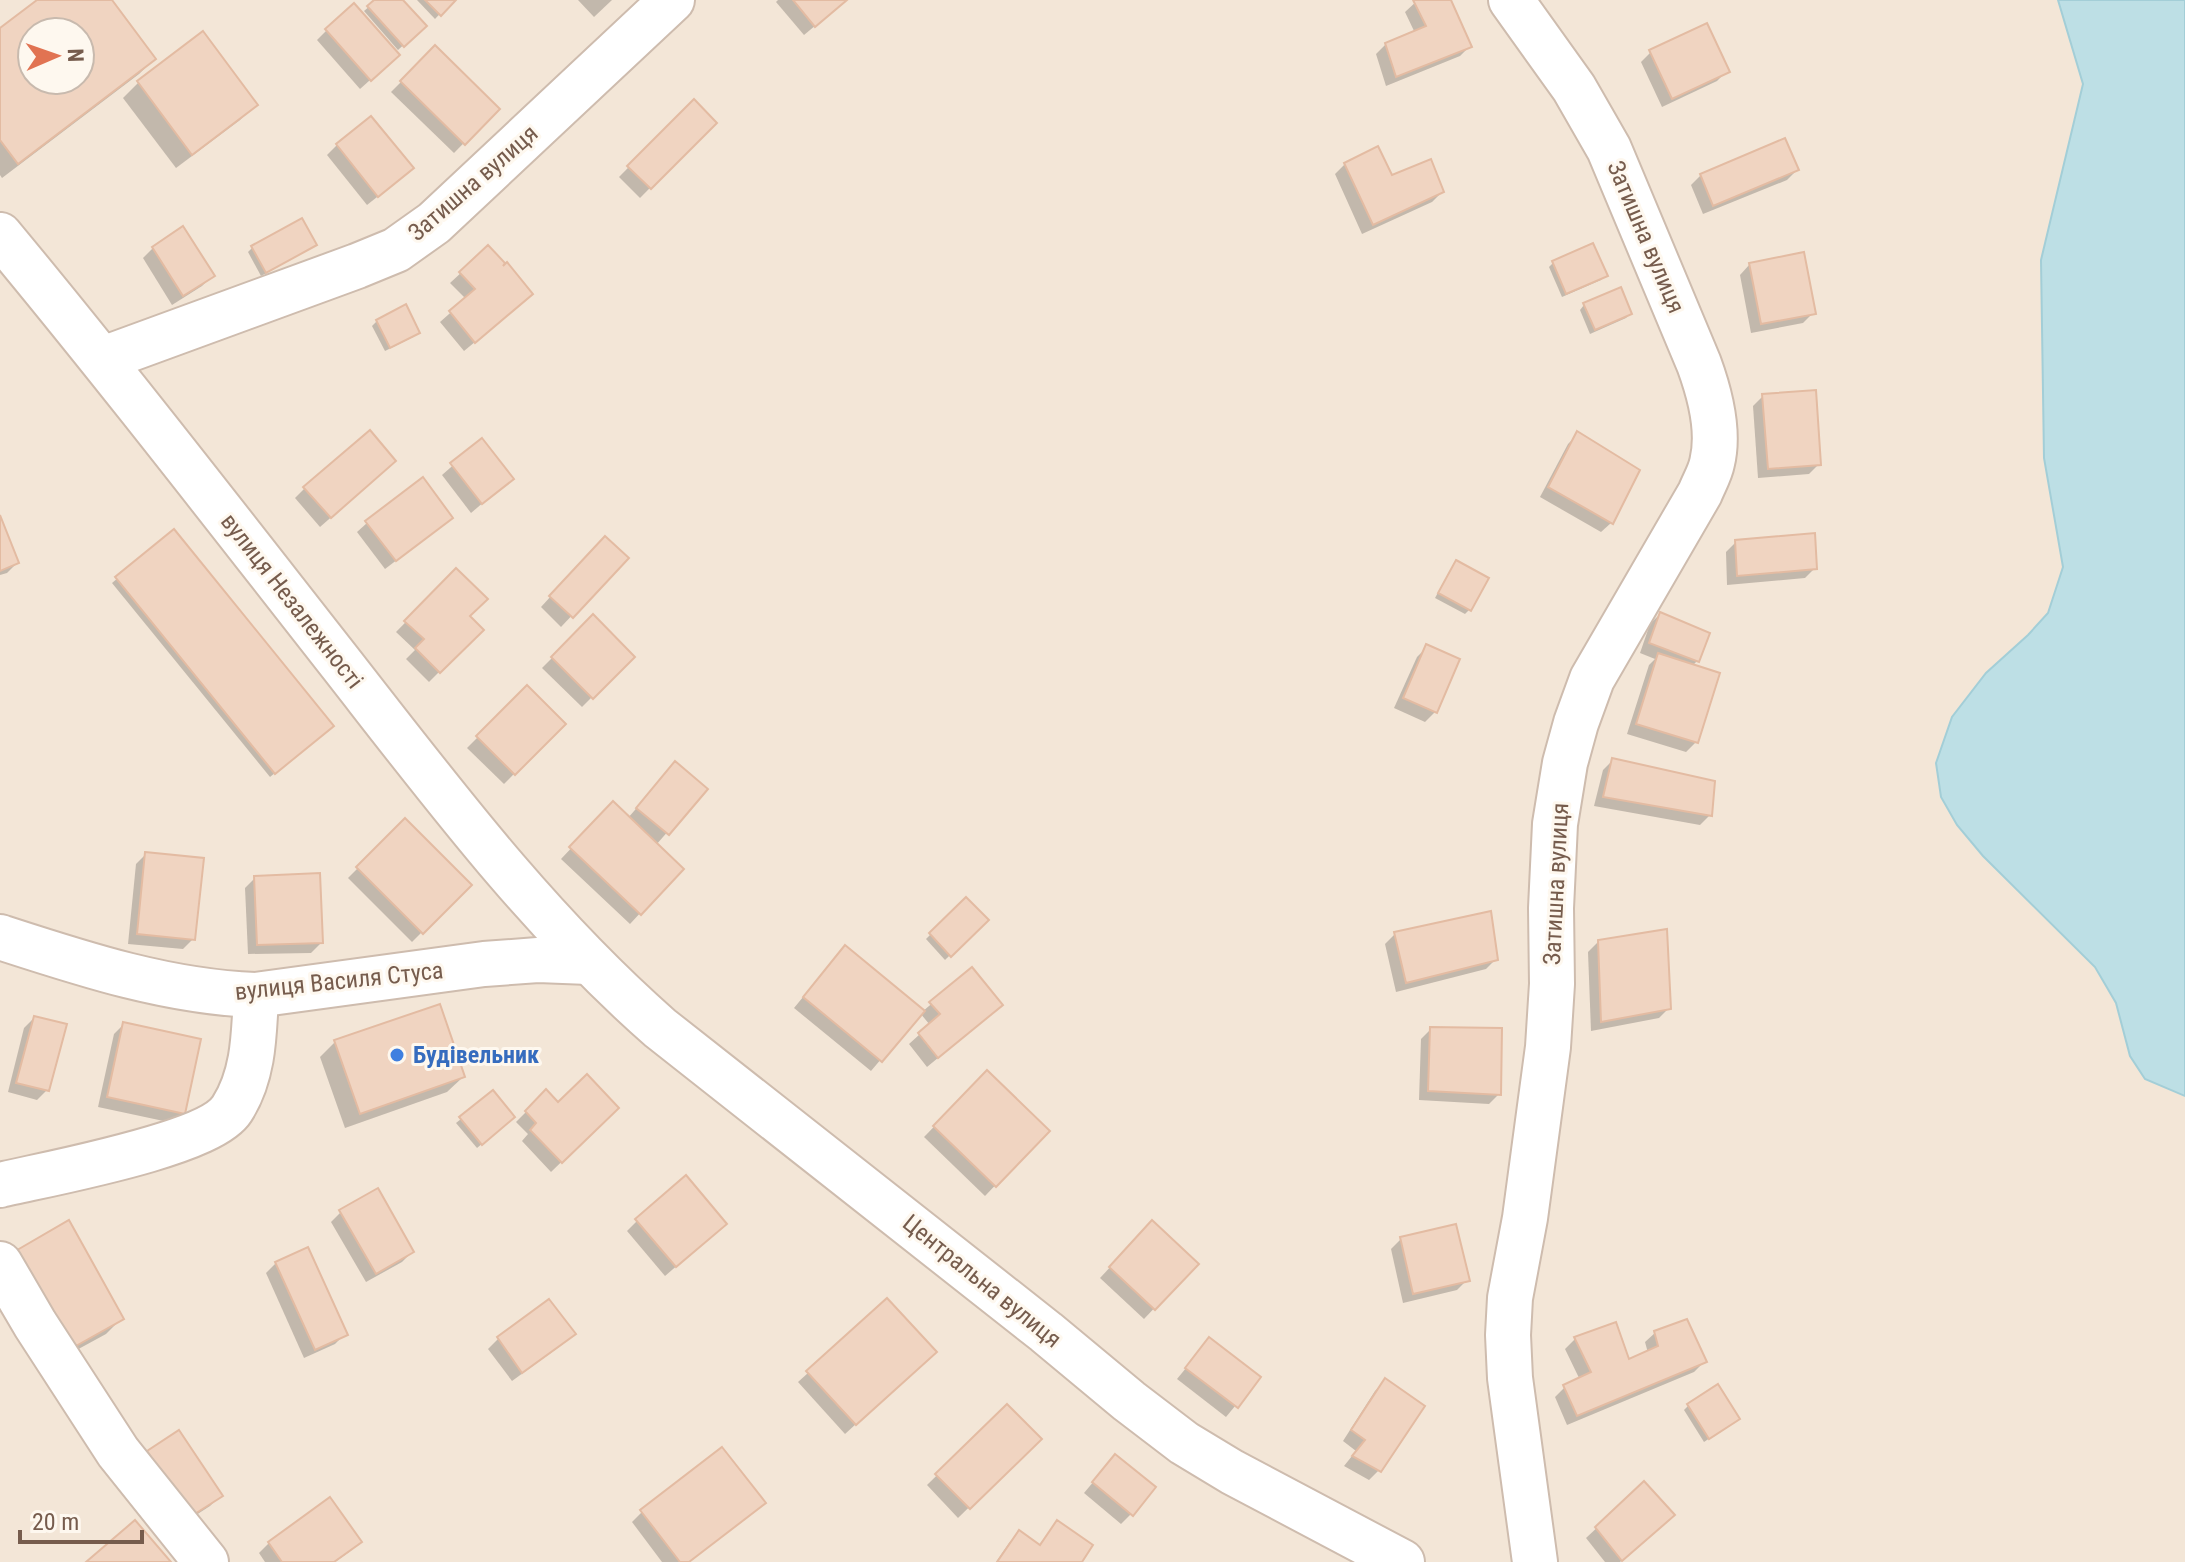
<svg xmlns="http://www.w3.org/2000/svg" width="2185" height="1562" font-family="'Roboto Condensed',sans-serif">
  <rect width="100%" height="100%" fill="#fcf4e8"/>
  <path fill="#f3e6d7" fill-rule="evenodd" d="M 0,0 L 2185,0 L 2185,1562 L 0,1562 ZM 32,32 L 80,32 L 80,80 L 32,80 Z"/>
  <polygon fill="#bddfe5" stroke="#a3ced7" stroke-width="2" points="2058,0 2185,0 2185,1096 2145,1079 2130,1056 2116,1003 2095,967 1983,856 1957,825 1941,797 1936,763 1952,717 1986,673 2028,635 2048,613 2063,567 2044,458 2041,260 2083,84"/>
  <g fill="#0003" fill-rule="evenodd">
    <path d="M 40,0 L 109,0 L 154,59 L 139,74 L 2,178 L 0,175 L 0,30 ZM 32,32 L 80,32 L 80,80 L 32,80 Z"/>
    <polygon points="377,0 401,0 424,26 398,50 364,11"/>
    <polygon points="417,0 453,0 435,19"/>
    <polygon points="578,0 612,0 594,17"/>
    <polygon points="778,0 846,0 804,35 776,2"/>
    <polygon points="1418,0 1449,0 1470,46 1460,56 1386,86 1376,54 1386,44 1415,33 1405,12"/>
    <polygon points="327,30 388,64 360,89 317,40"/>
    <polygon points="202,34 255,104 240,120 176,168 123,98 138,83"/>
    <polygon points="435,48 497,109 454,153 391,92"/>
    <polygon points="1651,52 1727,71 1717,81 1662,107 1641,62"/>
    <polygon points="694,101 714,123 640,198 619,177"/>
    <polygon points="337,145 401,178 367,205 327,155"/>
    <polygon points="1345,164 1391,178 1442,192 1432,202 1362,234 1335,174"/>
    <polygon points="1797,170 1787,180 1703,214 1691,185 1701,175"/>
    <polygon points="183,229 212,276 202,286 172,305 143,258 153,248"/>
    <polygon points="315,245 310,249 261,276 248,252 252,248"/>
    <polygon points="488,248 505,266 521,304 464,351 440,322 466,299 450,283"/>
    <polygon points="1554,262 1605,276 1601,280 1562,297 1549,267"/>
    <polygon points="1750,264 1813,313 1803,323 1751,333 1740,275"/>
    <polygon points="1584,305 1630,314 1626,318 1590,334 1580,310"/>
    <polygon points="377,321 418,332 413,337 385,351 372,326"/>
    <polygon points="1763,396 1819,464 1809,474 1758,478 1753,406"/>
    <polygon points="1578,434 1611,523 1601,532 1540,497 1568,444"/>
    <polygon points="481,441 511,479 471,513 442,475"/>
    <polygon points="384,471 320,527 295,498 305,488"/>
    <polygon points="0,520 17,563 7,573 0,575"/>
    <polygon points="367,523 440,527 385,569 357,532"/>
    <polygon points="173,532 327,730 270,777 112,583"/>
    <polygon points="1736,542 1815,568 1805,578 1727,585 1726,552"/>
    <polygon points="595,548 626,558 561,627 541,607"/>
    <polygon points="1456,562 1469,610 1465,614 1435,598 1452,567"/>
    <polygon points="456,571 468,616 481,630 429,682 406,659 415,650 396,632"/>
    <polygon points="1660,614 1697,661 1692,666 1696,742 1686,752 1627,734 1649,665 1655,659 1640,653 1650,624"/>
    <polygon points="593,617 632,657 582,707 542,668"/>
    <polygon points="1427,647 1435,712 1425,722 1394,708 1417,657"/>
    <polygon points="527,688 563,724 504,784 467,748"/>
    <polygon points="1613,760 1710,815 1700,825 1594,806 1603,770"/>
    <polygon points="666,774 705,789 656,845 681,869 630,924 561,859 613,804 628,818"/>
    <polygon points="405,821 469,885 412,942 348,878"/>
    <polygon points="146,854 193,939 183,949 128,944 136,864"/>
    <polygon points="255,878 321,943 311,953 248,954 245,888"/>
    <polygon points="966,899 986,920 945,960 926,939"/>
    <polygon points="1395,934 1496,959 1486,969 1396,992 1385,944"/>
    <polygon points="1599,941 1669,1008 1659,1018 1591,1031 1588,952"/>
    <polygon points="836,957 922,1012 971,970 990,1015 927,1067 909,1044 930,1025 920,1013 871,1071 794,1008"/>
    <polygon points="34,1018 47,1090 37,1100 8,1092 24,1028"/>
    <polygon points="124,1024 183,1113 173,1123 98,1107 114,1034"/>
    <polygon points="1431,1029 1499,1094 1489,1104 1419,1100 1421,1039"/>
    <polygon points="335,1042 463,1077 447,1092 345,1128 320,1057"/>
    <polygon points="987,1072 1047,1131 985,1196 924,1137"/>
    <polygon points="546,1092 558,1105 617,1108 551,1172 522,1141 528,1134 516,1122"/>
    <polygon points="461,1119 508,1122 477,1148 456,1123"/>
    <polygon points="341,1212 412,1252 402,1262 366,1282 331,1222"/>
    <polygon points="637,1221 715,1233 665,1276 627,1231"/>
    <polygon points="1142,1233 1196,1264 1144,1319 1100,1278"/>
    <polygon points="1401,1239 1467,1280 1457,1290 1403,1303 1391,1249"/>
    <polygon points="13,1254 121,1319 106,1334 51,1364"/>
    <polygon points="276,1263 345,1334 335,1344 304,1358 266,1273"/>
    <polygon points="549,1302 573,1334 563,1344 512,1381 488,1349 498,1339"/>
    <polygon points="1615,1324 1628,1362 1648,1353 1645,1342 1656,1332 1704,1362 1694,1372 1567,1425 1555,1397 1565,1387 1580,1380 1565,1349 1575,1339"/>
    <polygon points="1209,1340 1259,1377 1226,1417 1177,1379"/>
    <polygon points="924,1362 845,1434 798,1382 808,1373"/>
    <polygon points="1385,1381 1379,1470 1369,1480 1344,1466 1356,1451 1343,1441 1375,1391"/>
    <polygon points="1689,1405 1738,1419 1704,1442 1684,1410"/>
    <polygon points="1007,1407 1039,1439 958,1518 927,1485"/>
    <polygon points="179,1432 220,1496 210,1506 179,1526 138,1463 148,1453"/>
    <polygon points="1115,1456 1131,1514 1121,1524 1084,1493"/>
    <polygon points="1644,1484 1662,1525 1620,1562 1605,1562 1586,1538"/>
    <polygon points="330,1500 359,1542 349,1552 335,1562 265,1562 259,1553 269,1543"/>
    <polygon points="763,1503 753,1513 689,1562 662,1562 632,1522 642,1512"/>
    <polygon points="1057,1523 1079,1562 996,1562 1009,1543 1019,1533 1038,1546"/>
  </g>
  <g fill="#f0d4c1" stroke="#e3bba2" stroke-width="2" fill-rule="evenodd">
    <path d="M 37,0 L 112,0 L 156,59 L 18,164 L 0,140 L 0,28 ZM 32,32 L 80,32 L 80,80 L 32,80 Z"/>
    <polygon points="374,0 403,0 427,26 404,47 367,6"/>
    <polygon points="425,0 456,0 441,16"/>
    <polygon points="793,0 847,0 815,27"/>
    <polygon points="1413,0 1451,0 1472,47 1396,77 1385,43 1426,26"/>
    <polygon points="354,3 400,55 371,81 325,29"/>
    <polygon points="1707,23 1730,72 1672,99 1649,50"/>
    <polygon points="203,31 258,105 192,155 137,81"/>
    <polygon points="435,45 500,109 465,145 400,81"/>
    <polygon points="694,99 717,123 651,189 627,166"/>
    <polygon points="371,116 414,168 378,197 336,144"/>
    <polygon points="1785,138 1799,170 1713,206 1700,174"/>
    <polygon points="1378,146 1392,175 1431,159 1444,192 1373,225 1344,163"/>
    <polygon points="302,218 317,245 266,273 251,246"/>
    <polygon points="183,226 215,276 183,296 152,247"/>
    <polygon points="1593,243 1608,276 1566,294 1552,261"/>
    <polygon points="488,245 505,263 503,266 507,262 533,294 475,343 449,311 475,289 459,272"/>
    <polygon points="1804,252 1816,314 1761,324 1749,263"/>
    <polygon points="1621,287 1632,314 1595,330 1583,303"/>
    <polygon points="406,304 420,333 390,348 376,320"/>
    <polygon points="1816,390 1821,465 1768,469 1762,394"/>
    <polygon points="370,430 396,461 331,518 303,487"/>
    <polygon points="1577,431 1640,470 1613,524 1548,487"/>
    <polygon points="482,438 514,479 482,504 450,463"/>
    <polygon points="423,477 453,518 396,561 365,521"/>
    <polygon points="0,515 19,563 0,571"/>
    <polygon points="174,529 334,726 275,774 115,577"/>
    <polygon points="1815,533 1817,569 1737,576 1735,540"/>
    <polygon points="605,536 629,558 573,618 549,596"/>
    <polygon points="1456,560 1489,578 1471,611 1438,593"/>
    <polygon points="456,568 488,599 470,616 484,630 440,673 415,648 424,639 404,621"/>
    <polygon points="1660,612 1710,633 1699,662 1649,643"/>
    <polygon points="593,614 635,657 593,699 551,657"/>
    <polygon points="1426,644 1460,659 1437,713 1403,698"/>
    <polygon points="1658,653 1720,673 1698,743 1636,724"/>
    <polygon points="527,685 566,724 515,775 476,736"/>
    <polygon points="1612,758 1715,781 1712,816 1603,797"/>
    <polygon points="675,761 708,789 669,835 636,808"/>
    <polygon points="613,801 684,869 641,915 569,847"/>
    <polygon points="405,818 472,885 423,934 356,867"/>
    <polygon points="145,852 204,858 195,940 137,934"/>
    <polygon points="320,873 323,943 257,945 254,876"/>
    <polygon points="966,897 989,920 951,957 929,933"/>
    <polygon points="1491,911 1498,960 1406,983 1394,932"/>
    <polygon points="1667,929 1671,1009 1601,1022 1598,940"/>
    <polygon points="845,945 925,1011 882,1062 803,997"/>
    <polygon points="972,967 1003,1005 938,1058 918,1033 940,1014 929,1002"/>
    <polygon points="440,1004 465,1077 360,1114 334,1040"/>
    <polygon points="34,1016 67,1024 49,1091 16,1083"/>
    <polygon points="123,1022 201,1039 185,1114 107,1097"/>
    <polygon points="1430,1027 1502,1028 1501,1095 1428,1091"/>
    <polygon points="987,1070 1050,1131 996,1187 933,1126"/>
    <polygon points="587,1074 619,1108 562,1163 530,1130 536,1123 525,1111 546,1089 558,1102"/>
    <polygon points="493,1090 515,1117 482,1145 459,1117"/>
    <polygon points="686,1175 727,1224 676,1267 635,1219"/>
    <polygon points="378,1188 414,1252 376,1274 339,1210"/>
    <polygon points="69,1220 124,1319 67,1351 12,1253"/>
    <polygon points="1152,1220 1199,1264 1155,1310 1109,1267"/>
    <polygon points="1456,1224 1470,1281 1413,1294 1400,1237"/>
    <polygon points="308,1247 348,1335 315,1350 275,1262"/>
    <polygon points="887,1298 937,1352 856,1425 806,1371"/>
    <polygon points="549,1299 576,1334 522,1373 497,1337"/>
    <polygon points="1687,1319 1707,1362 1577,1416 1563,1385 1591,1372 1574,1337 1616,1322 1629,1359 1658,1346 1654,1331"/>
    <polygon points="1209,1337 1261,1377 1238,1408 1185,1368"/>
    <polygon points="1385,1378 1425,1406 1381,1472 1352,1456 1365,1440 1351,1430"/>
    <polygon points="1718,1384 1740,1419 1709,1439 1687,1404"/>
    <polygon points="1007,1404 1042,1439 970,1509 935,1474"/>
    <polygon points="179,1430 223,1496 190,1517 147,1451"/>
    <polygon points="722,1447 766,1503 689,1562 680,1562 640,1510"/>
    <polygon points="1115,1454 1156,1487 1133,1516 1092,1482"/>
    <polygon points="1644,1481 1675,1515 1622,1561 1595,1527"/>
    <polygon points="330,1497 362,1542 334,1562 282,1562 268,1542"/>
    <polygon points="135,1520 171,1562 86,1562"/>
    <polygon points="1057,1520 1093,1545 1082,1562 997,1562 1019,1530 1040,1545"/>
  </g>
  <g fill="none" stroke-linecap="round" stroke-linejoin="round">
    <defs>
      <g id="minor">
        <path d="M 1511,0 L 1574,88 L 1609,149 L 1699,364 C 1710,394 1720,431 1712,463 C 1710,473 1704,483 1700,493 L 1592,679 L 1576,723 L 1565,763 L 1555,824 L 1551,908 L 1552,984 L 1548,1047 L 1525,1218 L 1510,1298 L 1508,1335 L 1510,1378 L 1535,1562"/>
        <path d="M 0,235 C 117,376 229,521 342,665 C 442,793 537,920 660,1028 L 1046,1332 L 1129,1401 L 1184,1443 L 1232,1472 L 1402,1562"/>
        <polyline points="103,359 357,266 396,250 434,223 672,0"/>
        <path d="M 0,937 C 83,964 168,992 256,995 L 484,964 L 538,960 L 589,962"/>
        <path d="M 0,1185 C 46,1174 209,1145 232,1109 C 254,1075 254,1034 256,995"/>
        <polyline points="0,1264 35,1324 118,1452 206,1562"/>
      </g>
    </defs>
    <use href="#minor" stroke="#cebcae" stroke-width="48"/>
    <use href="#minor" stroke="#fff" stroke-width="44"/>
  </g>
  <circle fill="#3f7fe0" stroke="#fef8ef" stroke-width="3" cx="397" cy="1055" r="8"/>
  <g text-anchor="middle" stroke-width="6" stroke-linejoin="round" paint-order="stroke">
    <g font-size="24" fill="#765c4d" stroke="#fef8ef">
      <text transform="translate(473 183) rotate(-41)" y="8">Затишна вулиця</text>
      <text transform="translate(1646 237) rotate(67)" y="8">Затишна вулиця</text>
      <text transform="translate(292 601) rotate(52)" y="8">вулиця Незалежності</text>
      <text transform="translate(1556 884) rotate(-87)" y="8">Затишна вулиця</text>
      <text transform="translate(339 981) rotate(-6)" y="8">вулиця Василя Стуса</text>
      <text transform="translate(982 1281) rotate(39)" y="8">Центральна вулиця</text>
    </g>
    <g font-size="24" font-weight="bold" fill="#366cbe" stroke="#fef8ef" text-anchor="start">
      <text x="413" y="1063">Будівельник</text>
    </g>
  </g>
  <g transform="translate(56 56) rotate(88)"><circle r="38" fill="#fef8ef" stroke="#c8baae" stroke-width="2"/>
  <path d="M0-6L14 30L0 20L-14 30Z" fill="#e17352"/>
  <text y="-12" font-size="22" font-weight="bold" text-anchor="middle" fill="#765c4d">N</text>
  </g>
  <path d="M20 1530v12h122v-12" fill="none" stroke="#765c4d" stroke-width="4"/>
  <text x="32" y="1530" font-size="24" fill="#765c4d" stroke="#fef8ef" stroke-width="6" paint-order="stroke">20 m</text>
</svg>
